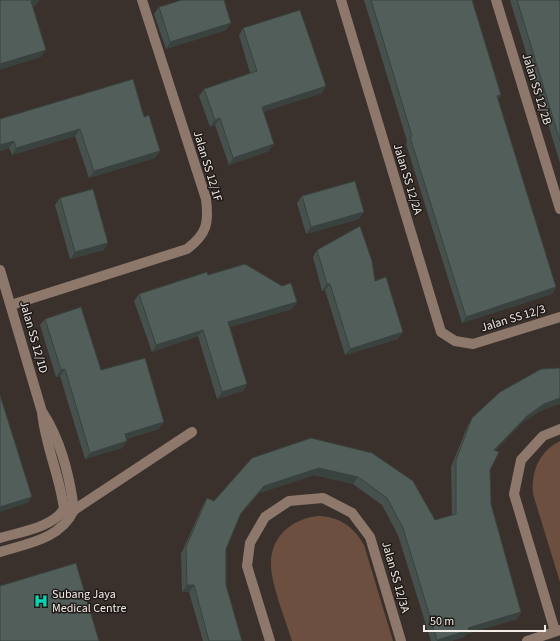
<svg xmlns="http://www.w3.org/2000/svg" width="560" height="641" font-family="'Source Sans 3',sans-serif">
  <rect width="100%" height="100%" fill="#3b312c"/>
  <g fill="#6d4f3f">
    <path d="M 560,441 L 560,582 L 533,494 C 531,471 539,452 560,441 Z"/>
    <path d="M 319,516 C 340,517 354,527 364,545 L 393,641 L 292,641 C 286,621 271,584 271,565 C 270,536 293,518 319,516 Z"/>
  </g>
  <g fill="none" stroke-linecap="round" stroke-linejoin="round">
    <g stroke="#8e786c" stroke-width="10">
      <polyline points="341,0 441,332 455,341 473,344 560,317"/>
      <polyline points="496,0 560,209"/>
      <path d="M 0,270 L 42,412 C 45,445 60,476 64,509"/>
      <path d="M 11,305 L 187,249 C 207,234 209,223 206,199 L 142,0"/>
      <path d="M 43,413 C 61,441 70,478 74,510"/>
      <polyline points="64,509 74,510 192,432"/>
      <path d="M 0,538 C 20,532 52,528 64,509"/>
      <path d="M 0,552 C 29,543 60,539 74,510"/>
      <polyline points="555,631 514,494 521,460 543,436 560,429"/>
      <polyline points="270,641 247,566 250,543 265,517 289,501 323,498 352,513 370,537 401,641"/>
      <polyline points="527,641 560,630"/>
    </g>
  </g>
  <g fill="#46514d">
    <polygon points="364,0 472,0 501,95 498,100 556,287 552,294 462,323 406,144 407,141"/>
    <polygon points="510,0 560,0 560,163"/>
    <polygon points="159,7 226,30 166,49 154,14"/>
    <polygon points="243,28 322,93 263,112 269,151 229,165 215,125 210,127 199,96 204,89 250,73 239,35"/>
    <polygon points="144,117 160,151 155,158 89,178 75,136 12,155 9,148 0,151 0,119"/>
    <polygon points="302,196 359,219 306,234 297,203"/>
    <polygon points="60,198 104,250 70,259 55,205"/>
    <polygon points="317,250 375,281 398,339 345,355 325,290 322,291 313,257"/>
    <polygon points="208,275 297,302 292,309 230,327 247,384 243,391 217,399 198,336 152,352 134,301 139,294"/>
    <polygon points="45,319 101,370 159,429 126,439 122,448 85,459 60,376 56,377 40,325"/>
    <polygon points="560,368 560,404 556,405 540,411 522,423 495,451 490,470 491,504 521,612 517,619 466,634 464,637 451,641 431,641 398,535 382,505 353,484 314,475 259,493 240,515 226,549 226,585 242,641 203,641 189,592 182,592 181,554 203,505 207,498 214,501 311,438 435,520 452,515 451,467 468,425 472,418"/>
  </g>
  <g fill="#39423f">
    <polygon points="34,0 40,0 36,5 26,8 31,1"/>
    <polygon points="231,23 226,30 166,49 170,42"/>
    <polygon points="46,50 41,57 0,70 0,64"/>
    <polygon points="326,86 322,93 257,114 262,107"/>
    <polygon points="501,95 497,102 497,96"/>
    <polygon points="220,118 215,125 210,127 215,120"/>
    <polygon points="80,129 75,136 12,155 16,148"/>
    <polygon points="14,141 9,148 0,151 0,145"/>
    <polygon points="274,144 269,151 229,165 233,158"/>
    <polygon points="160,151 155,158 89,178 94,171"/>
    <polygon points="364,212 359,219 306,234 311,227"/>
    <polygon points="108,243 104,250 70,259 75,252"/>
    <polygon points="327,284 330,284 325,290 322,291"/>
    <polygon points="556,287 552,294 462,323 466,317"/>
    <polygon points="297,302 292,309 223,329 228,322"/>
    <polygon points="203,330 198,336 152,352 156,345"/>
    <polygon points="403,332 398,339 345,355 350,349"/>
    <polygon points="65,369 60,376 56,377 61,370"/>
    <polygon points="247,384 243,391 217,399 222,392"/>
    <polygon points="560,398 560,404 556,405 540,411 522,423 489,457 494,450 527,416 544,404"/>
    <polygon points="164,422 159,429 120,440 125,434"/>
    <polygon points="127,441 122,448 85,459 90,453"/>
    <polygon points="319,468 358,477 353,484 314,475 259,493 236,520 241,513 264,486"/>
    <polygon points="32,497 28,503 0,512 0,507"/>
    <polygon points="187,585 194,585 189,592 182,592"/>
    <polygon points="521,612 517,619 466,634 464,637 451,641 436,641 437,640 468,628"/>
  </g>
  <g fill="#515e5a" stroke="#39423f">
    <polygon points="0,0 34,0 31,1 46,50 0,64"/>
    <polygon points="182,0 224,0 231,23 170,42 159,7"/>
    <polygon points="371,0 472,0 501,95 497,96 556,287 466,317 410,137 412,136"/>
    <polygon points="517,0 560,0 560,141"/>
    <polygon points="300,10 326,86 262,107 274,144 233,158 220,118 215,120 204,89 257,71 243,28"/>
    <polygon points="133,79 144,117 149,115 160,151 94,171 80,129 16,148 14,141 0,145 0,119"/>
    <polygon points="355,181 364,212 311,227 302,196"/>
    <polygon points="93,189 108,243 75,252 60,198"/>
    <polygon points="360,226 372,261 375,281 386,277 403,332 350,349 330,284 327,284 317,250"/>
    <polygon points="245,264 282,286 291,283 297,302 228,322 247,384 222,392 203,330 156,345 139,294 207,272 208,275"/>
    <polygon points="81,307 101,370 145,358 164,422 125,434 127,441 90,453 65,369 61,370 45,319"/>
    <polygon points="560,368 560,398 544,404 527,416 494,450 499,452 490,470 491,504 521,612 468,628 469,630 437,640 403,528 387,498 358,477 319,468 264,486 241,513 226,549 226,585 242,641 209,641 194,585 187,585 186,547 207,498 214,501 252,458 311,438 372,453 413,481 435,520 456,514 456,460 472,418 500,392 541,369"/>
    <polygon points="0,395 32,497 0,507"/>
    <polygon points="76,563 99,641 0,641 0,586"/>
  </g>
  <defs>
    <symbol id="hospital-bare" viewBox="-9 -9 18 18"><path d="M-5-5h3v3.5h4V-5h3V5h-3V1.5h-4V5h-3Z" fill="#08d5b5" stroke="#1f1a17" stroke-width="2.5" paint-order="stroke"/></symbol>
  </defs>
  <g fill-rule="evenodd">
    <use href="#hospital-bare" x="31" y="591" width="20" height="20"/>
  </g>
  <g text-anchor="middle" stroke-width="3" stroke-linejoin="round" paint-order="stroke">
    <g font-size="12" fill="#f4edea" stroke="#1f1a17">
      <text transform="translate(537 89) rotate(73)" y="4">Jalan SS 12/2B</text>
      <text transform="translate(208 166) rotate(73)" y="4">Jalan SS 12/1F</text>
      <text transform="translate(408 179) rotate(73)" y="4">Jalan SS 12/2A</text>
      <text transform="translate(513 318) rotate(-17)" y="4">Jalan SS 12/3</text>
      <text transform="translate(34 337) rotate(74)" y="4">Jalan SS 12/1D</text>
      <text transform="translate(396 577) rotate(74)" y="4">Jalan SS 12/3A</text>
    </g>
    <g font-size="12" fill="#f4edea" stroke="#1f1a17" text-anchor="start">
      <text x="52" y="598">Subang Jaya<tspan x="52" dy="14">Medical Centre</tspan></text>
    </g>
  </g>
  <path d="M424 625v6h121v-6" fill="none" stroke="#f4edea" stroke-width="2"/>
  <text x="430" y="625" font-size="12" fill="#f4edea" stroke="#1f1a17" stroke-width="3" paint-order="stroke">50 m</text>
</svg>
